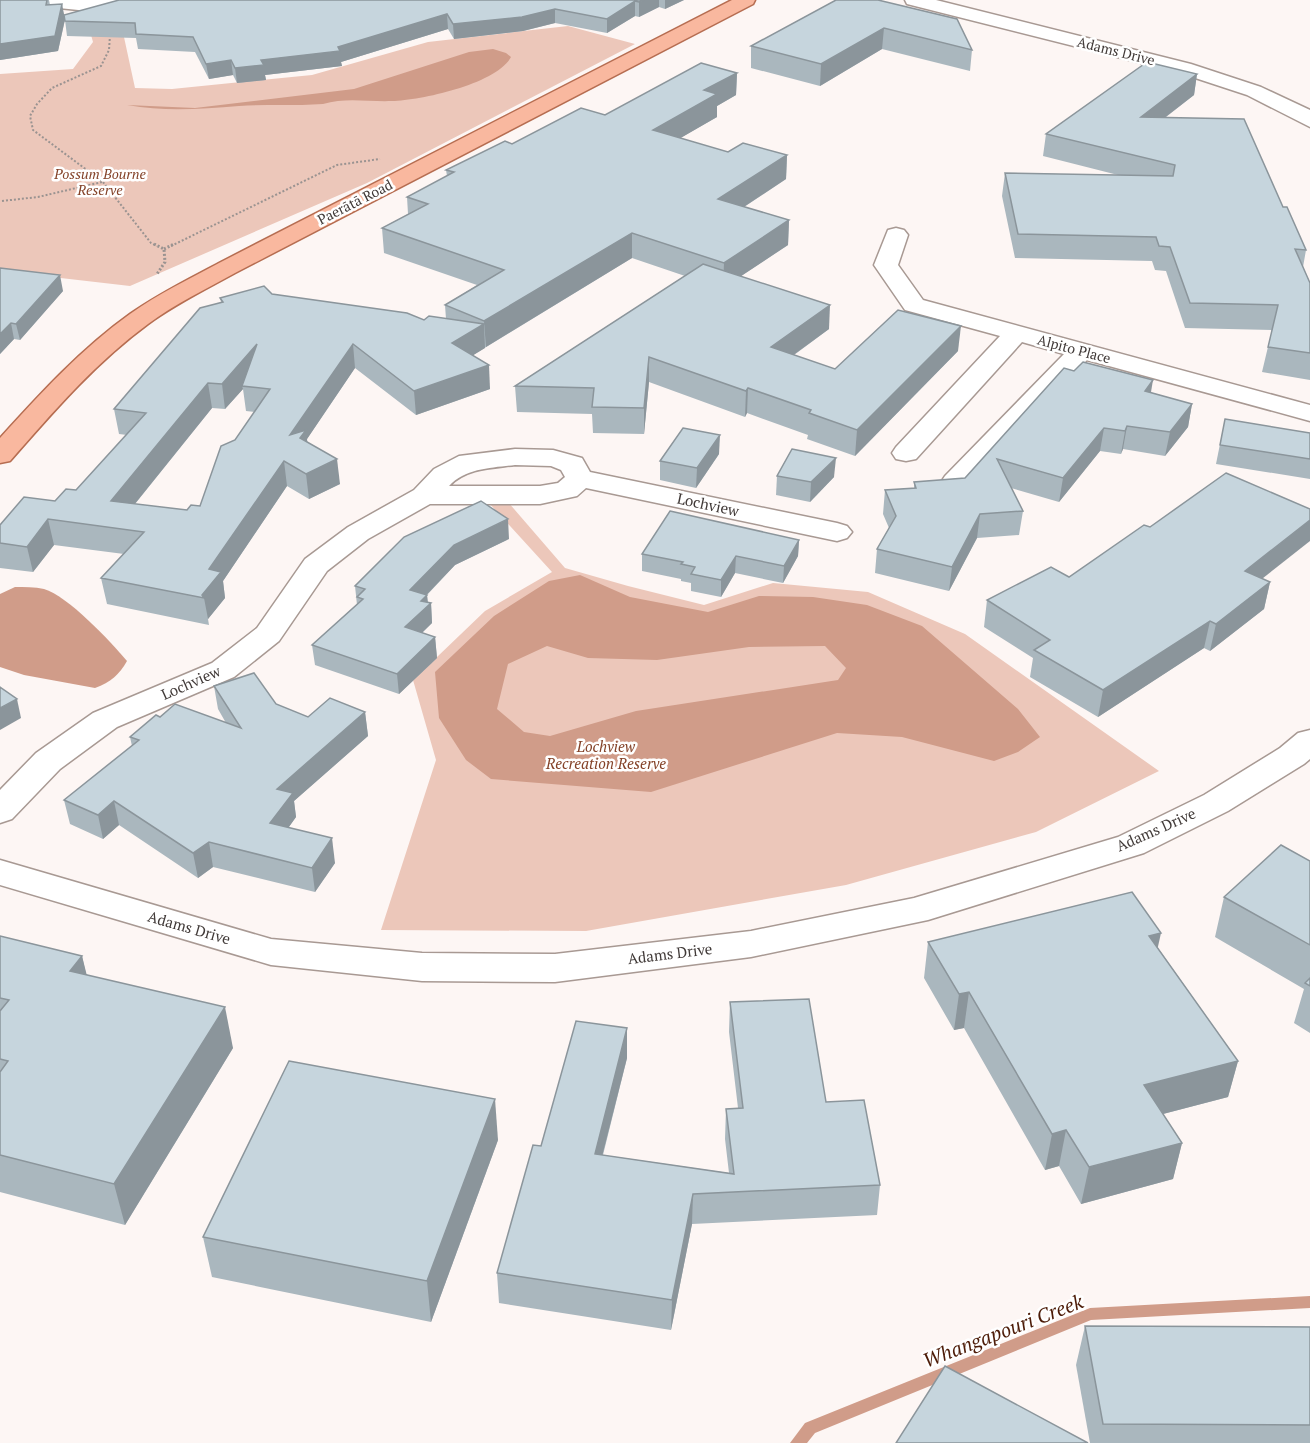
<svg xmlns="http://www.w3.org/2000/svg" width="1310" height="1443" font-family="'PT Serif',serif">
  <rect width="100%" height="100%" fill="#fdf6f4"/>
  <g fill="#ecc7ba">
    <polygon points="84,10 119,14 135,88 172,89 312,75 428,42 568,26 635,44 367,183 130,286 0,271 0,74 73,69 93,42"/>
    <polygon points="508,502 565,568 628,586 704,605 773,583 868,592 965,634 1159,771 1036,832 846,885 586,931 381,930 436,760 413,680 485,611 552,572 489,503"/>
  </g>
  <g fill="#d09c89" fill-rule="evenodd">
    <path d="M 493,49 L 506,53 L 511,57 C 496,84 422,100 392,101 C 368,102 346,97 323,104 C 295,106 267,104 239,106 C 200,109 166,112 127,105 L 195,108 L 354,89 L 469,52 Z"/>
    <path d="M 580,575 L 630,597 L 708,612 L 759,596 L 813,597 L 867,605 L 922,626 L 1018,709 L 1040,737 L 1018,752 L 994,761 L 902,737 L 837,733 L 651,792 L 491,779 L 466,760 L 439,718 L 435,672 L 494,616 L 549,581 ZM 547,646 L 588,658 L 657,660 L 749,647 L 825,646 L 846,668 L 838,680 L 636,711 L 550,736 L 524,732 L 497,709 L 508,664 Z"/>
    <path d="M 15,587 C 24,587 35,587 44,589 C 68,596 110,641 127,661 C 119,675 111,682 95,688 L 24,675 L 0,667 L 0,594 Z"/>
  </g>
  <g fill="none" stroke-linecap="round" stroke-linejoin="round">
    <polygon fill="#d09c89" fill-rule="evenodd" points="1310,1296 1310,1308 1091,1320 815,1433 807,1443 790,1443 805,1423 1090,1308"/>
    <defs>
      <g id="minor">
        <polygon points="30,0 134,0 132,4 98,12 39,6 32,4"/>
        <polygon points="905,0 936,0 1191,64 1261,87 1310,110 1310,127 1247,95 1177,72 907,4"/>
        <polygon points="896,228 904,230 908,235 898,265 923,300 1310,405 1310,421 1087,360 965,488 955,490 945,488 941,482 945,476 1064,354 1022,342 916,459 906,461 896,459 892,453 896,447 1000,336 905,310 874,265 888,230"/>
        <path d="M 515,449 L 553,450 L 582,458 L 590,472 L 837,523 L 847,526 L 852,532 L 847,538 L 837,541 L 586,488 L 577,496 L 540,504 L 430,504 L 368,539 L 327,571 L 279,641 L 234,677 L 117,727 L 60,769 L 12,819 L 0,823 L 0,790 L 36,753 L 93,713 L 212,663 L 257,628 L 305,559 L 348,527 L 414,490 L 434,469 L 459,456 ZM 515,465 L 551,466 L 561,470 L 565,477 L 558,483 L 540,486 L 449,486 C 466,468 492,468 515,465 Z"/>
        <polygon points="1310,730 1310,759 1304,764 1228,811 1144,853 928,920 751,957 555,982 422,981 271,965 0,885 0,860 271,939 422,953 555,954 751,931 914,898 1118,837 1204,795 1280,748 1298,733"/>
      </g>
      <path id="major" d="M 732,0 L 755,0 L 753,4 L 235,273 C 206,289 175,304 148,324 C 95,363 53,412 10,461 L 0,463 L 0,438 C 40,394 81,349 130,314 C 158,294 189,279 219,263 Z"/>
    </defs>
    <use href="#minor" stroke="#a89993" stroke-width="3"/>
    <use href="#major" stroke="#b66d51" stroke-width="3"/>
    <g stroke="#9a9391" stroke-width="2" stroke-dasharray="2 2" stroke-linecap="butt">
      <polyline points="110,35 109,50 101,66 52,88 37,104 30,116 33,130 103,182 151,243 157,246"/>
      <polyline points="2,201 38,197 102,182"/>
      <polyline points="171,246 337,165 380,159"/>
    </g>
    <g stroke="#9a9391" stroke-width="3" stroke-dasharray="2 2" stroke-linecap="butt">
      <polyline points="154,244 164,249 165,262 157,274"/>
      <polyline points="164,249 174,244"/>
    </g>
    <use href="#minor" fill="#fff" fill-rule="evenodd"/>
    <use href="#major" fill="#f9b89f" fill-rule="evenodd"/>
  </g>
  <g fill="#aab7be" fill-rule="evenodd">
    <polygon points="0,0 49,0 50,5 64,15 119,0 684,0 665,9 659,7 639,17 635,16 607,33 555,23 523,31 454,39 448,29 341,62 342,66 265,75 266,80 237,83 233,75 209,79 195,52 138,49 136,38 67,36 65,20 58,51 0,60"/>
    <polygon points="836,0 972,50 970,71 882,49 820,86 751,68 751,46"/>
    <path d="M 737,73 L 736,95 L 717,106 L 717,117 L 680,138 L 728,152 L 787,155 L 786,179 L 744,207 L 789,220 L 788,245 L 741,276 L 829,329 L 794,355 L 835,369 L 958,351 L 855,456 L 807,439 L 808,435 L 747,413 L 745,417 L 649,382 L 644,434 L 593,433 L 592,414 L 517,412 L 515,386 L 685,276 L 632,258 L 473,355 L 490,389 L 416,415 L 355,368 L 307,439 L 307,442 L 340,484 L 309,499 L 287,486 L 223,581 L 225,598 L 208,619 L 209,625 L 107,604 L 101,578 L 124,554 L 54,545 L 33,572 L 0,568 L 0,525 L 55,501 L 76,490 L 127,435 L 119,434 L 114,409 L 221,302 L 220,298 L 272,294 L 424,320 L 446,319 L 445,305 L 477,285 L 384,253 L 382,228 L 408,214 L 407,197 L 447,176 L 446,170 L 512,144 ZM 243,389 L 246,411 L 255,412 L 200,506 L 187,510 L 135,504 L 212,408 L 225,409 Z"/>
    <polygon points="1197,74 1194,95 1166,117 1283,207 1306,250 1303,267 1310,283 1310,380 1262,372 1272,330 1185,328 1166,271 1155,270 1152,261 1015,258 1002,196 1005,173 1118,175 1043,156 1046,134"/>
    <polygon points="0,268 63,291 20,340 14,339 0,354"/>
    <polygon points="1064,368 1192,404 1188,427 1165,456 1123,449 1121,454 1100,451 1059,502 1011,488 1023,511 1019,535 977,538 949,591 875,573 877,549 889,528 883,514 885,490 914,488 914,482 965,478"/>
    <polygon points="1225,419 1310,433 1310,479 1216,464"/>
    <polygon points="719,454 696,488 660,480 660,461"/>
    <polygon points="777,476 834,477 810,502 776,495"/>
    <polygon points="509,539 455,565 427,595 428,603 431,603 432,623 422,633 435,637 437,658 399,694 315,665 312,645 357,605 355,586"/>
    <polygon points="799,540 798,556 783,583 735,573 721,597 691,591 691,583 681,581 681,579 642,571 642,554"/>
    <polygon points="1069,577 1262,579 1270,582 1264,609 1210,651 1204,648 1098,717 1030,677 1033,658 984,627 987,600"/>
    <polygon points="214,686 276,704 308,717 365,712 368,736 294,801 296,817 288,828 335,863 315,892 213,867 198,878 119,825 103,839 70,824 64,800 132,746 130,737 160,717 226,723 218,709"/>
    <polygon points="1310,861 1310,1033 1294,1023 1304,989 1215,937 1224,897"/>
    <polygon points="0,936 82,956 86,974 233,1048 125,1225 0,1192"/>
    <polygon points="928,942 1158,948 1238,1061 1228,1097 1163,1114 1182,1143 1173,1179 1081,1204 1059,1166 1045,1170 964,1028 954,1030 924,978"/>
    <polygon points="730,1002 826,1102 880,1185 877,1215 692,1224 671,1330 499,1303 497,1273 541,1146 627,1028 627,1058 603,1155 729,1173 725,1139 726,1109 738,1108 729,1032"/>
    <polygon points="498,1140 431,1322 212,1277 203,1237"/>
    <polygon points="1085,1326 1310,1327 1310,1443 1090,1443 1076,1365"/>
  </g>
  <g fill="#8b959b">
    <polygon points="644,0 659,0 659,7 639,17 639,2"/>
    <polygon points="665,0 684,0 665,9"/>
    <polygon points="635,1 635,16 607,33 607,19"/>
    <polygon points="62,4 65,19 58,51 0,60 0,44"/>
    <polygon points="555,9 555,23 523,31 454,39 453,24"/>
    <polygon points="447,14 448,29 341,62 342,66 265,75 266,80 237,83 235,68 261,60 338,47"/>
    <polygon points="884,28 882,49 820,86 821,64"/>
    <polygon points="231,60 233,75 209,79 206,64"/>
    <polygon points="737,73 736,95 717,106 717,117 653,154 653,130 704,90"/>
    <polygon points="1197,74 1194,95 1137,139 1141,117"/>
    <polygon points="787,155 786,179 718,224 718,199"/>
    <polygon points="789,220 788,245 723,288 724,263"/>
    <polygon points="632,233 632,258 486,347 484,321"/>
    <polygon points="60,275 63,291 20,340 16,324"/>
    <polygon points="830,305 829,329 770,372 771,347"/>
    <polygon points="11,323 14,339 0,354 0,334"/>
    <polygon points="484,324 485,348 454,367 452,343"/>
    <polygon points="961,326 958,351 855,456 857,430"/>
    <polygon points="257,344 242,386 243,389 225,409 222,384"/>
    <polygon points="353,344 355,368 307,439 309,455 290,435"/>
    <polygon points="649,357 649,382 644,434 644,408"/>
    <polygon points="489,365 490,389 416,415 414,391"/>
    <polygon points="1153,380 1149,404 1145,391"/>
    <polygon points="208,383 212,408 117,526 111,501"/>
    <polygon points="748,388 747,413 745,417 746,391"/>
    <polygon points="1192,404 1188,427 1165,456 1170,432"/>
    <polygon points="1127,426 1123,449 1121,454 1125,431"/>
    <polygon points="1104,428 1100,451 1059,502 1063,478"/>
    <polygon points="720,435 719,454 696,488 697,468"/>
    <polygon points="836,458 834,477 810,502 811,482"/>
    <polygon points="337,459 340,484 309,499 306,474"/>
    <polygon points="284,461 287,486 223,581 225,598 208,619 204,598 202,595 209,569"/>
    <polygon points="980,514 977,538 949,591 952,567"/>
    <polygon points="48,519 54,545 33,572 27,547"/>
    <polygon points="508,519 509,539 455,565 412,610 410,590 454,545"/>
    <polygon points="1310,520 1310,541 1239,597 1245,571"/>
    <polygon points="799,540 798,556 783,583 784,566"/>
    <polygon points="736,556 735,573 721,597 721,580"/>
    <polygon points="1270,582 1264,609 1210,651 1216,624"/>
    <polygon points="427,595 428,606 431,603 432,623 407,647 405,627 421,601"/>
    <polygon points="1210,621 1204,648 1098,717 1103,690"/>
    <polygon points="435,637 437,658 399,694 397,674"/>
    <polygon points="17,699 21,718 0,730 0,708"/>
    <polygon points="365,712 368,736 294,801 296,817 274,848 270,823 277,789"/>
    <polygon points="114,801 119,825 103,839 98,815"/>
    <polygon points="332,838 335,863 315,892 312,868"/>
    <polygon points="209,842 213,867 198,878 193,853"/>
    <polygon points="1161,933 1153,969 1149,936"/>
    <polygon points="82,956 92,996 70,971"/>
    <polygon points="969,992 964,1028 954,1030 959,994"/>
    <polygon points="225,1007 233,1048 125,1225 114,1184"/>
    <polygon points="627,1028 627,1058 595,1184 595,1154"/>
    <polygon points="1238,1061 1228,1097 1136,1121 1144,1085"/>
    <polygon points="495,1099 498,1140 431,1322 427,1281"/>
    <polygon points="1066,1130 1059,1166 1045,1170 1052,1134"/>
    <polygon points="1182,1143 1173,1179 1081,1204 1089,1167"/>
    <polygon points="693,1194 692,1224 671,1330 672,1300"/>
  </g>
  <g fill="#c6d5dd" stroke="#8b959b" stroke-width="1.5" fill-rule="evenodd">
    <polygon points="0,0 47,0 46,5 62,4 55,36 0,44"/>
    <polygon points="119,0 644,0 639,2 635,1 607,19 555,9 522,17 453,24 447,14 338,47 340,51 261,60 264,65 235,68 231,60 206,64 193,37 136,34 135,23 65,21 64,15"/>
    <polygon points="836,0 878,0 957,19 972,50 884,28 821,64 751,46"/>
    <polygon points="1147,62 1197,74 1141,117 1244,119 1283,207 1287,207 1306,250 1295,249 1310,283 1310,353 1268,347 1278,305 1190,303 1170,247 1159,246 1156,237 1018,234 1005,173 1173,176 1175,165 1046,134"/>
    <polygon points="701,63 737,73 704,90 717,94 653,130 728,152 743,143 787,155 718,199 789,220 724,263 632,233 484,321 445,305 504,270 382,228 428,204 407,197 454,172 446,170 505,141 512,144 581,108 605,115"/>
    <polygon points="703,264 830,305 771,347 835,369 898,310 961,326 857,430 809,413 811,410 748,388 746,391 649,357 644,408 592,407 594,388 515,386"/>
    <polygon points="0,268 60,275 16,324 11,323 0,334"/>
    <path d="M 264,286 L 272,294 L 407,313 L 424,320 L 429,316 L 484,324 L 452,343 L 489,365 L 414,391 L 353,344 L 290,435 L 306,430 L 300,438 L 337,459 L 306,474 L 284,461 L 209,569 L 221,572 L 202,595 L 204,598 L 101,578 L 144,532 L 48,519 L 27,547 L 0,543 L 0,525 L 24,497 L 55,501 L 66,489 L 76,490 L 146,413 L 114,409 L 200,308 L 223,302 L 220,298 ZM 257,344 L 242,386 L 270,389 L 235,440 L 221,446 L 200,506 L 191,505 L 187,510 L 111,501 L 208,383 L 222,384 Z"/>
    <polygon points="1083,362 1153,380 1145,391 1192,404 1170,432 1127,426 1125,431 1104,428 1063,478 997,459 1023,511 980,514 952,567 877,549 896,516 885,490 916,488 914,482 965,478 1064,368 1074,371"/>
    <polygon points="1225,419 1310,433 1310,459 1220,445"/>
    <polygon points="683,428 720,435 697,468 660,461"/>
    <polygon points="792,449 836,458 811,482 777,476"/>
    <polygon points="1226,473 1310,509 1310,520 1245,571 1270,582 1216,624 1210,621 1103,690 1034,650 1050,640 987,600 1051,567 1069,577 1144,525 1150,527"/>
    <polygon points="481,501 508,519 454,545 410,590 427,595 421,601 431,603 405,627 435,637 397,674 312,645 363,599 357,597 365,589 355,586 404,537"/>
    <polygon points="670,511 799,540 784,566 736,556 721,580 691,574 695,567 681,564 683,562 642,554"/>
    <polygon points="254,673 276,704 308,717 330,698 365,712 277,789 293,793 270,823 332,838 312,868 209,842 193,853 114,801 98,815 64,800 139,740 130,737 156,715 160,717 175,704 241,728 214,686"/>
    <polygon points="0,687 17,699 0,708"/>
    <polygon points="1281,845 1310,861 1310,945 1224,897"/>
    <polygon points="1132,892 1161,933 1149,936 1238,1061 1144,1085 1182,1143 1089,1167 1066,1130 1052,1134 969,992 959,994 928,942"/>
    <polygon points="0,936 82,956 70,971 225,1007 114,1184 0,1155 0,1072 8,1061 0,1059 0,1011 9,1000 0,998"/>
    <polygon points="1310,978 1310,986 1305,983"/>
    <polygon points="809,999 826,1102 864,1100 880,1185 693,1194 672,1300 497,1273 533,1145 541,1146 576,1021 627,1028 595,1154 734,1174 726,1109 743,1108 730,1002"/>
    <polygon points="289,1061 495,1099 427,1281 203,1237"/>
    <polygon points="1085,1326 1310,1327 1310,1425 1103,1424"/>
    <polygon points="945,1366 1088,1443 896,1443"/>
  </g>
  <g text-anchor="middle" stroke-width="5" stroke-linejoin="round" paint-order="stroke">
    <g font-size="14" fill="#413a38" stroke="#fff">
      <text transform="translate(1116 51) rotate(14)" y="5">Adams Drive</text>
      <text transform="translate(355 202) rotate(-27)" y="5">Paerātā Road</text>
      <text transform="translate(1074 349) rotate(15)" y="5">Alpito Place</text>
    </g>
    <g font-size="14" font-style="italic" fill="#844228" stroke="#fff">
      <text x="100" y="179">Possum Bourne<tspan x="100" dy="16">Reserve</tspan></text>
    </g>
    <g font-size="15" fill="#413a38" stroke="#fff">
      <text transform="translate(708 505) rotate(12)" y="5">Lochview</text>
      <text transform="translate(191 683) rotate(-24)" y="5">Lochview</text>
      <text transform="translate(1156 830) rotate(-24)" y="5">Adams Drive</text>
      <text transform="translate(189 928) rotate(16)" y="5">Adams Drive</text>
      <text transform="translate(670 954) rotate(-7)" y="5">Adams Drive</text>
    </g>
    <g font-size="15" font-style="italic" fill="#844228" stroke="#fff">
      <text x="606" y="752">Lochview<tspan x="606" dy="17">Recreation Reserve</tspan></text>
    </g>
    <g font-size="20" font-style="italic" fill="#4d1c08" stroke="#fff">
      <text transform="translate(1003 1331) rotate(-21)" y="7">Whangapouri Creek</text>
    </g>
  </g>
</svg>
